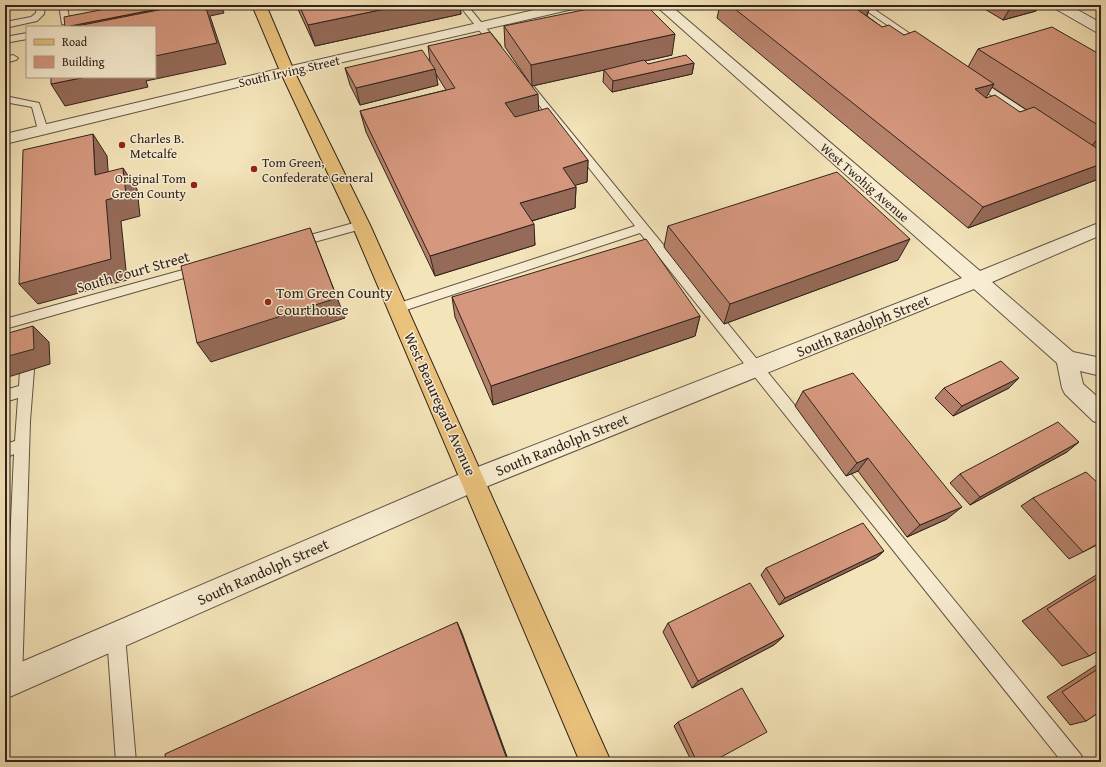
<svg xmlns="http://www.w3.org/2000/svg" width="1106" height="767" font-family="'Gentium Book Plus',serif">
  <rect width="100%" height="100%" fill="#f4e4b9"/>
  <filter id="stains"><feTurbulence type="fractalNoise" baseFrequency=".005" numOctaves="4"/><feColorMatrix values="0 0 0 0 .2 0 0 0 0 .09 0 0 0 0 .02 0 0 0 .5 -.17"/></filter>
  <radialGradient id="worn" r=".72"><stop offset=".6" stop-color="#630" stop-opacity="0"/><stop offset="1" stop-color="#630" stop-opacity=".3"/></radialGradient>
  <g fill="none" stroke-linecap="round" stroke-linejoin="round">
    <defs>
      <g id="lane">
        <polygon points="37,5 45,5 44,14 37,21 5,28 5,22 31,17 36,13"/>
        <path d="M 59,5 L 67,5 L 69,19 L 83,15 L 87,18 C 82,22 69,25 62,24 Z"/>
        <polygon points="459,5 467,5 500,45 501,47 500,49 494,49"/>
        <polygon points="858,5 868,5 925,44 921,47 918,46"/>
        <polygon points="27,33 27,39 5,43 5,37"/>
        <polygon points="13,55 18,58 16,60 5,63 5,57"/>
        <polygon points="975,77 1041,120 1042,122 1041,124 1033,124 972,82 970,80"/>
        <polygon points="527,81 530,82 1081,755 1084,762 1062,762 640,233 403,311 398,313 393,311 392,308 393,305 635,226 524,86 522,84 524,82"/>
        <polygon points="10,97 39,103 48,130 47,132 43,133 38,130 32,107 10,103 5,104 5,98"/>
        <polygon points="361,221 365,222 367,225 365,228 296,247 292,246 290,243 292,240"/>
        <polygon points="201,265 205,266 207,269 205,272 5,329 5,319"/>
        <polygon points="27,364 32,366 34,370 30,421 22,681 20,688 13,690 6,688 5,684 5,655 14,454 5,458 5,444 15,441 18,398 5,402 5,390 19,386 20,370 22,366"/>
        <polygon points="116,627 122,630 125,636 136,762 116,762 107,636 110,630"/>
      </g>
      <g id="street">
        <polygon points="556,5 580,5 578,8 573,9 287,75 5,144 5,134 287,67"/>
        <polygon points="655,5 670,5 980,271 1101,222 1101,235 992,282 1073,352 1101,358 1101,376 1080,371 1083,384 1101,400 1101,424 1093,421 1065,394 1062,388 1057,363 974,289 483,488 5,699 5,669 465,472 962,278"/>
        <polygon points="1052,5 1069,5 1101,23 1101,33 1096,32 1054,8"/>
      </g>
      <polygon id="primary" points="252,5 266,5 294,71 370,225 611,762 580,762 352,225 280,71"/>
    </defs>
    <use href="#lane" stroke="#605343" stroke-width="2"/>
    <use href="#street" stroke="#605343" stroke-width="2"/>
    <use href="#primary" stroke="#2f231c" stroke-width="2"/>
    <use href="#lane" fill="#f8edd2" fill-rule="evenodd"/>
    <use href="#street" fill="#f8edd2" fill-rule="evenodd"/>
    <use href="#primary" fill="#eac27c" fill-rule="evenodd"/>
  </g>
  <g fill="#b7826c" stroke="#2f231c" fill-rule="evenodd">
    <polygon points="296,5 460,5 461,14 315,46"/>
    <path d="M 720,5 L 867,5 L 870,7 L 867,16 L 882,27 L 904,35 L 968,67 L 978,49 L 1101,55 L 1101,146 L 1096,148 L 1096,180 L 968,228 L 717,18 ZM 992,87 L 1027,110 L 1020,112 L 986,98 L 986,97 Z"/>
    <polygon points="978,5 1040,5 1036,11 1003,20"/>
    <polygon points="504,26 672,55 645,61 648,64 694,63 692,74 612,92 603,82 604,70 608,69 532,86 539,111 588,160 587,182 575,185 576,187 575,208 532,221 535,245 435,276 366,132 360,111 446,90 436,74 438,85 360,105 350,85 345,68 430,62 428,46 529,82 505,47"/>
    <polygon points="668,226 898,260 724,324 664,247"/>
    <polygon points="452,297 700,316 695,336 493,405 455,317"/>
    <polygon points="944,388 1009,388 953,416 935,398"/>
    <polygon points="803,391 947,519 907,537 858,471 846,476 795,406"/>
    <polygon points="1067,452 970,505 950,483 960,474"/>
    <polygon points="1101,486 1101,543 1069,559 1021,506 1033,498"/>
    <polygon points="884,551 876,558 779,605 761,575 766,568"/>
    <polygon points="1101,572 1101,649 1089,656 1062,666 1022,621"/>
    <polygon points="668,623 784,636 774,645 692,688 663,632"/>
    <polygon points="1101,662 1101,711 1086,721 1070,725 1047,697"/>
    <polygon points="678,722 712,762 692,762 674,726"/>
    <polygon points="1101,756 1101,762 1098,762 1096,759"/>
  </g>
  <g fill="#956a58" stroke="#2f231c">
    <polygon points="178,5 221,5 224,13 210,16 226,64 146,81 148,87 65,106 51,84 86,77 155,77 155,27 66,27"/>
    <polygon points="404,5 460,5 461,14 315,46 308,25"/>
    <polygon points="1012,5 1040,5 1036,11 1003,20"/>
    <polygon points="870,7 862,28 858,10"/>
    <polygon points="675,34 672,55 532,86 531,65"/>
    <polygon points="694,63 692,74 612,92 613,81"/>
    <polygon points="435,69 438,85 360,105 356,88"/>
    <polygon points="994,84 982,105 975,89"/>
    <polygon points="538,94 539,116 506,124 505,103"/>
    <polygon points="93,134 107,156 110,196 95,175"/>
    <polygon points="1101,134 1101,146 1088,151"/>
    <polygon points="588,160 587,182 562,189 563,168"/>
    <polygon points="1101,164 1101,174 1096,180 968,228 983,207"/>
    <polygon points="123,168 137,189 140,216 121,221 127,280 38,304 19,284 106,200"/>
    <polygon points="576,187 575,208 521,224 520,203"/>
    <polygon points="534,224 535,245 435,276 430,256"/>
    <polygon points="310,228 345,318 211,362 197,343"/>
    <polygon points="910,239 898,260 724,324 730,304"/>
    <polygon points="700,316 695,336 493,405 491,386"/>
    <polygon points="33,326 49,342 50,364 5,378 5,357"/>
    <polygon points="1019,378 1009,388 953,416 962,406"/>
    <polygon points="1079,442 1067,452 970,505 980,497"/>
    <polygon points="868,458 858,471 846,476 857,463"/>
    <polygon points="962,507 947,519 907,537 920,525"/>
    <polygon points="884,551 876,558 779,605 785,598"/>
    <polygon points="457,622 462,633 509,762 508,762"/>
    <polygon points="784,636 774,645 692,688 698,681"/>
  </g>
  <g fill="#d5977d" stroke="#2f231c">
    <polygon points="126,5 178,5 65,27 64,17"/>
    <polygon points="184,5 205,5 217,43 155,56 155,27 72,27"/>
    <polygon points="299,5 404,5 308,25"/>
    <polygon points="608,5 646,5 675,34 531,65 504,26"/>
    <polygon points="730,5 867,5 870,7 858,10 882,27 889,25 904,35 915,31 994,84 975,89 986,98 995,95 1020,112 1034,107 1101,151 1101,164 983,207"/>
    <polygon points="1052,27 1101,55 1101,127 978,49"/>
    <polygon points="490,32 538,94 505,103 515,117 548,108 588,160 563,168 576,187 520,203 534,224 430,256 360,111 455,88 428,46"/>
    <polygon points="422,50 435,69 356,88 345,68"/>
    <polygon points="686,55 694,63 613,81 604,70 644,60 648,64"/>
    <polygon points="51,77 86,77 51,84"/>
    <polygon points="93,134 95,175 123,168 126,195 106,200 111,259 19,284 23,150"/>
    <polygon points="837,172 910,239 730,304 668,226"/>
    <polygon points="310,228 337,298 197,343 181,266"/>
    <polygon points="646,239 700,316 491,386 452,297"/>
    <polygon points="33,326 34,349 5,357 5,334"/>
    <polygon points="1001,361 1019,378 962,406 944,388"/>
    <polygon points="853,373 962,507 920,525 868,458 857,463 803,391"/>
    <polygon points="1058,422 1079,442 980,497 960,474"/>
    <polygon points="1086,472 1101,486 1101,542 1083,552 1033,498"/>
    <polygon points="863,523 884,551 785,598 766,568"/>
    <polygon points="1101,576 1101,649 1089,656 1047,609"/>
    <polygon points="750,583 784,636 698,681 668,623"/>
    <polygon points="457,622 508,762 166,762 165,754"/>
    <polygon points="1101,667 1101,711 1086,721 1062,692"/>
    <polygon points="742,688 767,732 712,762 697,762 678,722"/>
  </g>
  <g fill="#8f2418" stroke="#f8edd2" stroke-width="1.5">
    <circle cx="122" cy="145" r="4"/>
    <circle cx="254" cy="169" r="4"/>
    <circle cx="194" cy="185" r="4"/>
    <circle cx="268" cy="302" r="4"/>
  </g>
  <g text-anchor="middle" stroke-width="3" stroke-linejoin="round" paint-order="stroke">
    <g font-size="13" fill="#2f231c" stroke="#f8edd2">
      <text transform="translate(289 71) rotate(-13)" y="5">South Irving Street</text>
      <text transform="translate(865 182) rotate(41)" y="5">West Twohig Avenue</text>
    </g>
    <g font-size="13" fill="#2f231c" stroke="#f8edd2" text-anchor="start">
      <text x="130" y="143">Charles B.<tspan x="130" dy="15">Metcalfe</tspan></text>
      <text x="262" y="167">Tom Green,<tspan x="262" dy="15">Confederate General</tspan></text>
      <text x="186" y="183" text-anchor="end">Original Tom<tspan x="186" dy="15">Green County</tspan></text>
    </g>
    <g font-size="15" fill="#2f231c" stroke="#f8edd2">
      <text transform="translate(133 272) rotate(-16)" y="5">South Court Street</text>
      <text transform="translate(863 326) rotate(-22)" y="5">South Randolph Street</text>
      <text transform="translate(440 404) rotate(66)" y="5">West Beauregard Avenue</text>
      <text transform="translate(562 445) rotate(-22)" y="5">South Randolph Street</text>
      <text transform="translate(263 572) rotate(-24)" y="5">South Randolph Street</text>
    </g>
    <g font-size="15" fill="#2f231c" stroke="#f8edd2" text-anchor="start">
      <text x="276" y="298">Tom Green County<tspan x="276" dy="17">Courthouse</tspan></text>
    </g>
  </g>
  <rect width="1106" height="767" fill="none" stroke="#f4e4b9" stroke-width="20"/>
  <rect x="6" y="6" width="1094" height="755" fill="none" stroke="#2f231c" stroke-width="2"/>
  <rect x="10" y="10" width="1086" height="747" fill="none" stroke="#2f231c"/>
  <rect x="26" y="26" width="130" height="52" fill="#f8edd2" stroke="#a89c89"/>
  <rect x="34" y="39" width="20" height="6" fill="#eac27c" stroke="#a89c89"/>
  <text x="62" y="46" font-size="12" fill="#2f231c">Road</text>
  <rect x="34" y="56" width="20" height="12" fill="#d5977d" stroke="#a89c89"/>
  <text x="62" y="66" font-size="12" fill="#2f231c">Building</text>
  <rect width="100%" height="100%" filter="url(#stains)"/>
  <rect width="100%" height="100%" fill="url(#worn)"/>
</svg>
